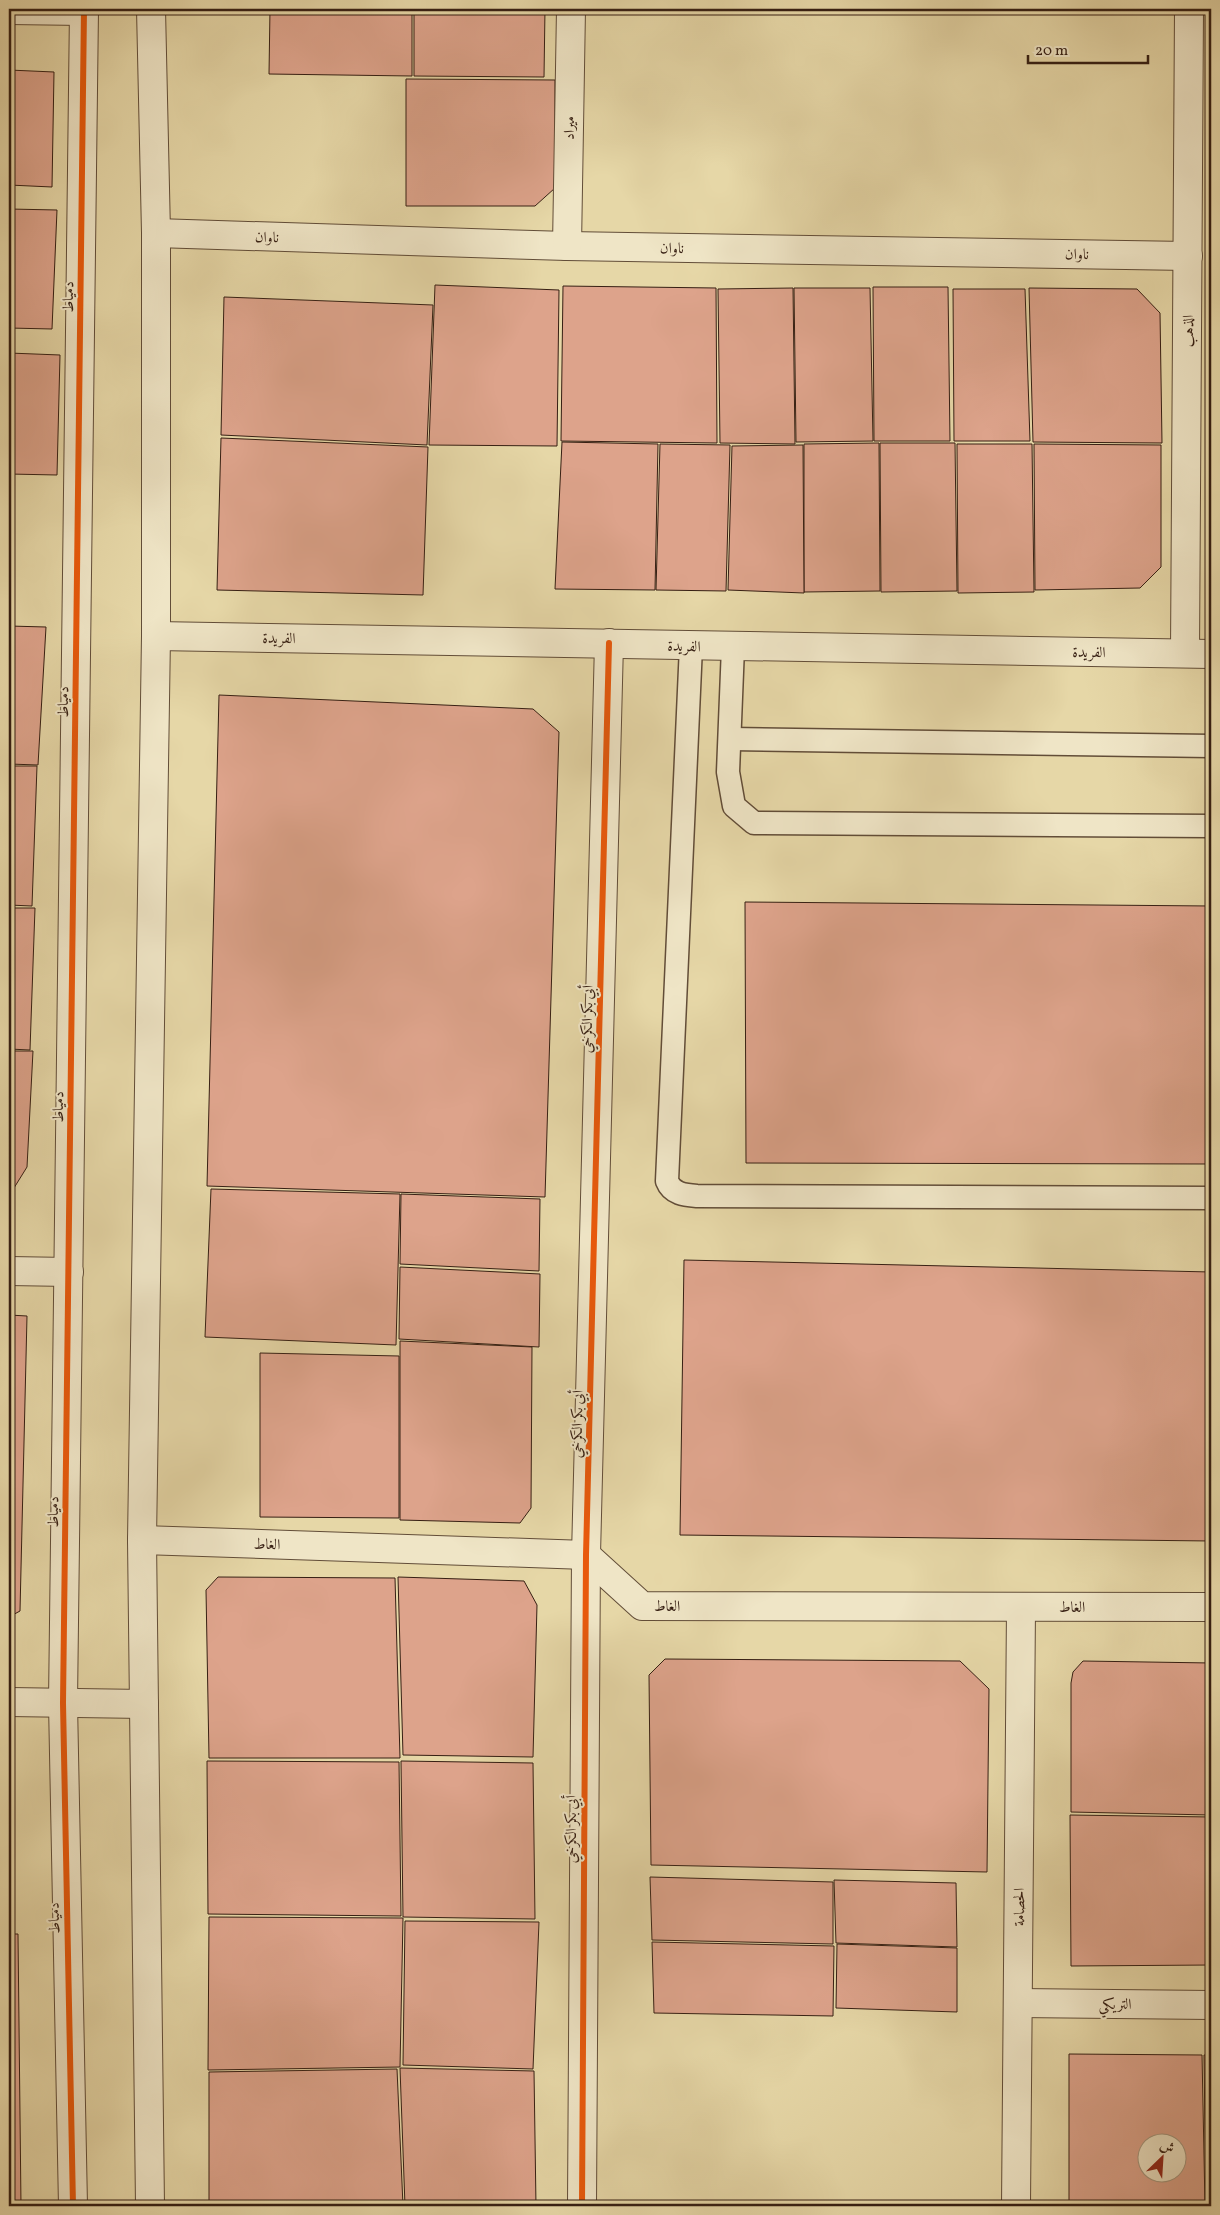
<svg xmlns="http://www.w3.org/2000/svg" width="1220" height="2215" font-family="Vollkorn,Amiri,serif">
  <rect width="100%" height="100%" fill="#e6d7a7"/>
  <filter id="stains"><feTurbulence type="fractalNoise" baseFrequency=".004" numOctaves="4"/><feColorMatrix values="0 0 0 0 .2 0 0 0 0 .09 0 0 0 0 .02 0 0 0 .5 -.17"/></filter>
  <radialGradient id="worn" r=".72"><stop offset=".6" stop-color="#630" stop-opacity="0"/><stop offset="1" stop-color="#630" stop-opacity=".3"/></radialGradient>
  <g fill="#dda38b" stroke="#361f13" fill-rule="evenodd">
    <polygon points="270,9 412,9 412,76 269,74"/>
    <polygon points="414,9 545,9 544,77 414,76"/>
    <polygon points="9,70 54,72 52,187 9,185"/>
    <polygon points="406,79 555,80 555,188 535,206 406,206"/>
    <polygon points="9,209 57,210 52,329 9,328"/>
    <polygon points="435,285 559,290 557,446 429,445"/>
    <polygon points="563,286 716,288 717,443 561,441"/>
    <polygon points="873,287 948,287 950,441 874,441"/>
    <polygon points="793,288 795,444 720,443 718,289"/>
    <polygon points="794,288 870,288 873,441 796,442"/>
    <polygon points="1029,288 1137,289 1160,313 1162,443 1033,442"/>
    <polygon points="953,289 1025,289 1030,441 954,441"/>
    <polygon points="224,297 433,305 427,445 221,435"/>
    <polygon points="9,353 60,355 57,475 9,474"/>
    <polygon points="221,438 428,447 423,595 217,590"/>
    <polygon points="562,442 658,444 655,590 555,589"/>
    <polygon points="879,443 880,591 804,592 804,444"/>
    <polygon points="880,443 955,443 957,591 881,592"/>
    <polygon points="660,444 730,445 726,591 656,590"/>
    <polygon points="957,444 1032,444 1034,592 958,593"/>
    <polygon points="1034,444 1161,445 1161,567 1140,588 1035,590"/>
    <polygon points="803,445 804,593 728,590 732,446"/>
    <polygon points="9,626 46,627 38,765 9,764"/>
    <polygon points="219,695 533,709 559,732 545,1197 207,1186"/>
    <polygon points="9,766 37,766 32,906 9,905"/>
    <polygon points="745,902 1211,906 1211,1164 746,1163"/>
    <polygon points="9,908 35,908 30,1050 9,1049"/>
    <polygon points="9,1051 33,1051 27,1167 9,1196"/>
    <polygon points="211,1189 400,1194 396,1345 205,1337"/>
    <polygon points="401,1194 540,1199 539,1271 400,1264"/>
    <polygon points="684,1260 1211,1272 1211,1541 680,1535"/>
    <polygon points="400,1267 540,1274 539,1347 399,1339"/>
    <polygon points="9,1315 27,1316 20,1611 9,1617"/>
    <polygon points="400,1341 532,1347 531,1508 520,1523 400,1520"/>
    <polygon points="260,1353 399,1356 399,1518 260,1517"/>
    <polygon points="218,1577 395,1578 400,1758 209,1758 206,1590"/>
    <polygon points="398,1577 524,1581 537,1605 533,1757 403,1755"/>
    <polygon points="665,1659 960,1661 989,1689 987,1872 651,1865 649,1675"/>
    <polygon points="1083,1661 1211,1663 1211,1815 1071,1812 1071,1683 1073,1672"/>
    <polygon points="207,1761 399,1762 401,1916 208,1914"/>
    <polygon points="401,1761 533,1763 535,1919 403,1917"/>
    <polygon points="1070,1815 1211,1817 1211,1965 1071,1966"/>
    <polygon points="650,1877 833,1882 833,1944 652,1940"/>
    <polygon points="834,1880 956,1883 957,1947 836,1943"/>
    <polygon points="209,1917 403,1918 400,2067 208,2070"/>
    <polygon points="405,1921 539,1922 533,2069 403,2065"/>
    <polygon points="9,1934 18,1934 21,2206 9,2206"/>
    <polygon points="652,1942 834,1946 833,2016 654,2013"/>
    <polygon points="837,1944 957,1948 957,2012 836,2008"/>
    <path d="M 1069,2054 L 1202,2055 L 1205,2206 L 1069,2206 ZM 1148,2142 L 1178,2142 L 1178,2172 L 1148,2172 Z"/>
    <polygon points="1204,2055 1211,2055 1211,2206 1206,2206"/>
    <polygon points="400,2068 534,2071 536,2206 405,2206"/>
    <polygon points="397,2069 403,2206 209,2206 209,2072"/>
  </g>
  <g fill="none" stroke-linecap="round" stroke-linejoin="round">
    <defs>
      <g id="service">
        <path d="M 691,646 L 667,1181 C 672,1194 685,1195 697,1196 L 1211,1198"/>
        <polyline points="733,647 728,772 734,806 754,823 1211,826"/>
        <polyline points="731,739 1211,746"/>
      </g>
      <g id="minor">
        <polyline points="9,10 84,11"/>
        <polyline points="156,233 567,246 1188,256"/>
        <polyline points="567,246 571,9"/>
        <polyline points="156,636 1211,654"/>
        <polyline points="1185,653 1189,9"/>
        <polyline points="9,1271 69,1272"/>
        <polyline points="142,1540 586,1555 642,1606 1211,1607"/>
        <polyline points="9,1702 144,1704"/>
        <polyline points="1018,2003 1211,2005"/>
        <polyline points="582,2206 586,1555 609,643"/>
        <polyline points="1016,2206 1021,1608"/>
      </g>
      <g id="tertiary">
        <polyline points="73,2206 63,1703 84,9"/>
        <polyline points="150,2206 142,1540 156,636 156,233 151,9"/>
      </g>
    </defs>
    <use href="#service" stroke="#624d38" stroke-width="25"/>
    <use href="#minor" stroke="#624d38" stroke-width="30"/>
    <use href="#tertiary" stroke="#624d38" stroke-width="30"/>
    <use href="#service" stroke="#efe5c6" stroke-width="22"/>
    <use href="#minor" stroke="#efe5c6" stroke-width="28"/>
    <use href="#tertiary" stroke="#efe5c6" stroke-width="28"/>
    <defs>
      <g id="cycleway">
        <polyline points="73,2206 63,1703 84,9"/>
        <polyline points="582,2206 586,1555 609,643"/>
      </g>
    </defs>
    <use href="#cycleway" stroke="#efe5c6" stroke-width="9"/>
    <use href="#cycleway" stroke="#e8590c" stroke-width="6"/>
  </g>
  <g text-anchor="middle" stroke-width="4" stroke-linejoin="round" paint-order="stroke">
    <g font-size="15" fill="#361f13" stroke="#efe5c6">
      <text transform="translate(569 128) rotate(-89)" y="5">ميراد</text>
      <text transform="translate(267 237) rotate(2)" y="5">ناوان</text>
      <text transform="translate(672 248) rotate(1)" y="5">ناوان</text>
      <text transform="translate(1077 254) rotate(1)" y="5">ناوان</text>
      <text transform="translate(68 297) rotate(-89)" y="5">دمياط</text>
      <text transform="translate(1188 331) rotate(-90)" y="5">الذهب</text>
      <text transform="translate(279 638) rotate(1)" y="5">الفريدة</text>
      <text transform="translate(684 646) rotate(2)" y="5">الفريدة</text>
      <text transform="translate(1089 652) rotate(1)" y="5">الفريدة</text>
      <text transform="translate(63 702) rotate(-89)" y="5">دمياط</text>
      <text transform="translate(587 1019) rotate(-89)" y="5">أبي بكر الكرخي</text>
      <text transform="translate(58 1107) rotate(-89)" y="5">دمياط</text>
      <text transform="translate(577 1424) rotate(-89)" y="5">أبي بكر الكرخي</text>
      <text transform="translate(53 1512) rotate(-89)" y="5">دمياط</text>
      <text transform="translate(267 1544) rotate(2)" y="5">الغاط</text>
      <text x="667" y="1611">الغاط</text>
      <text x="1072" y="1612">الغاط</text>
      <text transform="translate(571 1829) rotate(-90)" y="5">أبي بكر الكرخي</text>
      <text transform="translate(1019 1907) rotate(-90)" y="5">الحصامة</text>
      <text transform="translate(54 1918) rotate(-91)" y="5">دمياط</text>
      <text x="1115" y="2009">التريكي</text>
    </g>
  </g>
  <rect width="1220" height="2215" fill="none" stroke="#e6d7a7" stroke-width="30"/>
  <rect x="10" y="10" width="1200" height="2195" fill="none" stroke="#361f13" stroke-width="2.5"/>
  <rect x="15" y="15" width="1190" height="2185" fill="none" stroke="#361f13"/>
  <g transform="translate(1162 2158) rotate(25)"><circle r="24" fill="#efe5c6" stroke="#a5967e"/>
  <path d="M0-4L9 19L0 12L-9 19Z" fill="#8f2418"/>
  <text y="-8" font-size="14" font-weight="bold" text-anchor="middle" fill="#361f13">ش</text>
  </g>
  <path d="M1028 55v8h120v-8" fill="none" stroke="#361f13" stroke-width="2.5"/>
  <text x="1035" y="55" font-size="15" fill="#361f13" stroke="#efe5c6" stroke-width="4" paint-order="stroke">20 m</text>
  <rect width="100%" height="100%" filter="url(#stains)"/>
  <rect width="100%" height="100%" fill="url(#worn)"/>
</svg>
